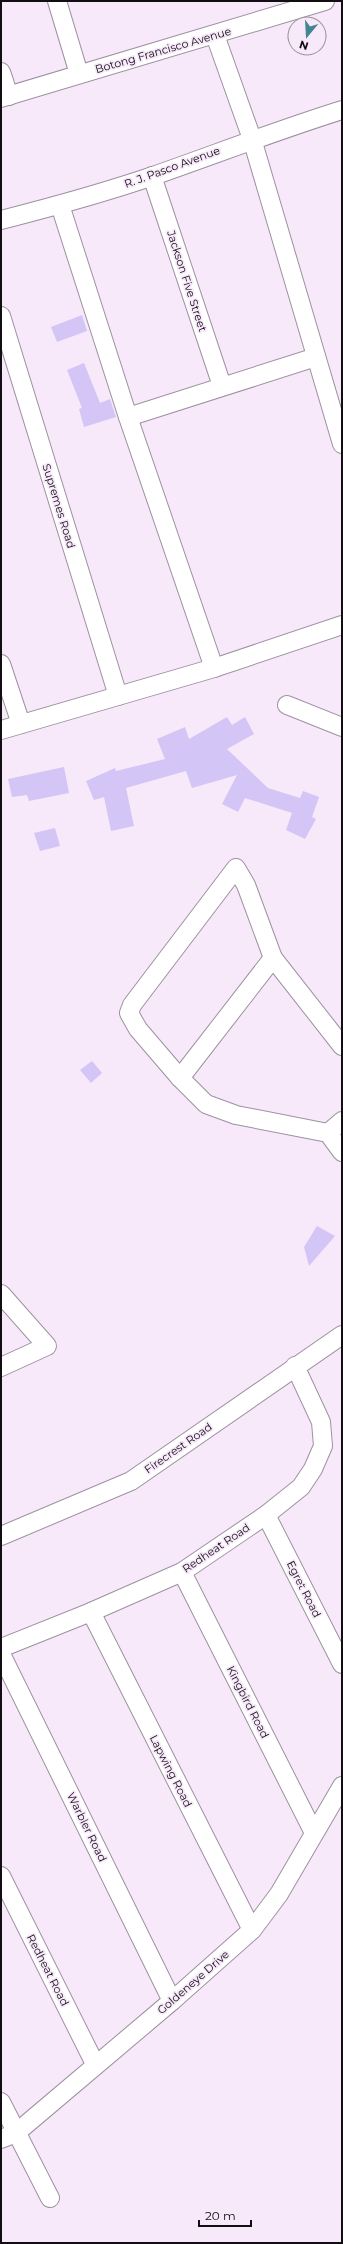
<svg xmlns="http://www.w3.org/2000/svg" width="343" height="2244" font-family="Montserrat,sans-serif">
  <rect width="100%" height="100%" fill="#f7e9fa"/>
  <g fill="#d3c5f5">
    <polygon points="82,315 87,331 57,342 51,327"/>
    <polygon points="84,363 100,403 110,399 116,417 84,427 79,409 82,408 67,370"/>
    <polygon points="227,717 232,725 245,717 254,734 227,749 268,788 300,798 303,791 319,797 312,817 316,819 305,839 286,830 292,813 245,798 238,812 222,804 237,775 192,788 186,771 126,788 134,826 111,831 104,797 94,800 86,781 115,768 116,771 165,759 157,739 185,727 189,739"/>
    <polygon points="64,767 69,793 29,801 27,795 12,797 8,779"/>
    <polygon points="55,828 60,846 40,851 34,833"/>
    <polygon points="92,1061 102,1073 91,1083 80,1070"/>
    <polygon points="317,1226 335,1236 309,1266 304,1247"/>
  </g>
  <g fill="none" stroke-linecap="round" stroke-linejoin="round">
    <defs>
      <g id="minor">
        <polyline points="57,1 79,74"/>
        <polyline points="215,35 252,139 342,444"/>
        <polyline points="1,72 9,96"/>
        <polyline points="1,98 325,1"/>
        <polyline points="152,176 222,386"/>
        <polyline points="60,205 128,417 214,668"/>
        <path d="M 1,220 C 52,207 103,193 153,176 C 216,154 278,130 342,110"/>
        <polyline points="1,316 118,696"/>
        <polyline points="128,417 316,357"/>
        <polyline points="1,664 21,724"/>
        <polyline points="287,705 342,727"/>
        <polyline points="1,730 214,668 342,625"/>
        <polyline points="342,1046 273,958 246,885 236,868 132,1005 129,1013 138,1029 180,1078 206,1104 236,1115 328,1133 342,1152"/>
        <polyline points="180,1078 273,958"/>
        <polyline points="328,1133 342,1121"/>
        <polyline points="1,1294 47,1346 1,1367"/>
        <polyline points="266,1515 342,1664"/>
        <polyline points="1,1536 131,1481 342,1335"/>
        <polyline points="182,1572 314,1833"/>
        <polyline points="91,1612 252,1930"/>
        <polyline points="1,1648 91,1612 182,1572 266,1515 301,1487 313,1469 323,1446 321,1422 295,1366"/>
        <polyline points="1,1654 172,2001"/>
        <polyline points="1,1876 95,2064"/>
        <polyline points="1,2102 50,2198"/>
        <polyline points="1,2139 16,2133 172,2001 252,1930 279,1894 342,1786"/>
      </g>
    </defs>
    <use href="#minor" stroke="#9d91a0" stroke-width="20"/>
    <use href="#minor" stroke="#fff" stroke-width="18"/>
  </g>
  <g text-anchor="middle" stroke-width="3.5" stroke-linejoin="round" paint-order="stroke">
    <g font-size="11" fill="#110d12" stroke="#f7e9fa">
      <text transform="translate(163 50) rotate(-16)" y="4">Botong Francisco Avenue</text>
      <text transform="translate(172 167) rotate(-20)" y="4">R. J. Pasco Avenue</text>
      <text transform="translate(187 281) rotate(72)" y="4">Jackson Five Street</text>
      <text transform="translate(59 506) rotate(73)" y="4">Supremes Road</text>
      <text transform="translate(178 1448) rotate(-35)" y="4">Firecrest Road</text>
      <text transform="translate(216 1548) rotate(-34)" y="4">Redheat Road</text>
      <text transform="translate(304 1589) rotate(63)" y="4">Egret Road</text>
      <text transform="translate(248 1702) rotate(63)" y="4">Kingbird Road</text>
      <text transform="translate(171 1771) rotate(63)" y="4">Lapwing Road</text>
      <text transform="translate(87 1827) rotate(64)" y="4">Warbler Road</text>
      <text transform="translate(48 1970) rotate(63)" y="4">Redheat Road</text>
      <text transform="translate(193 1982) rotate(-41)" y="4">Goldeneye Drive</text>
    </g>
  </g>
  <rect width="343" height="2244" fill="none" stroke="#110d12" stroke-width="4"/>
  <g transform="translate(307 36) rotate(198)"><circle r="19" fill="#f7e9fa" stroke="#9b919d"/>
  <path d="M0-3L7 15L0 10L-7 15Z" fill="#418692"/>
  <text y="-6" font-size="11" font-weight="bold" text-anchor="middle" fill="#110d12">N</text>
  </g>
  <path d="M199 2220v6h52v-6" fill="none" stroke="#110d12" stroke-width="2"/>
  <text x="205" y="2220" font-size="12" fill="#110d12" stroke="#f7e9fa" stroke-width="3" paint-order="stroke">20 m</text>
</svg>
